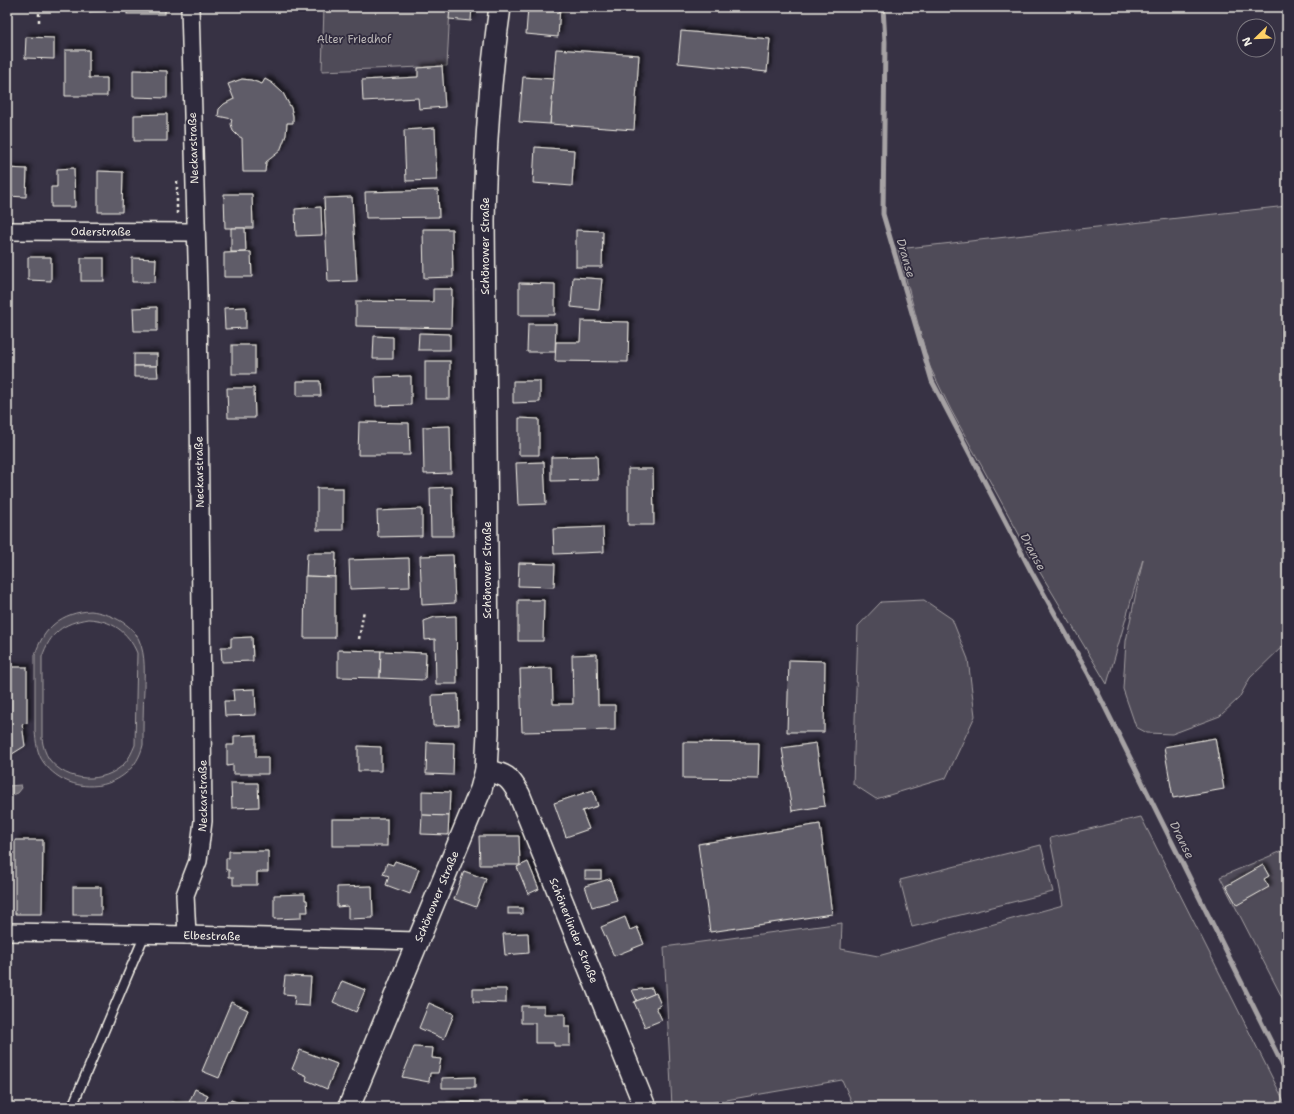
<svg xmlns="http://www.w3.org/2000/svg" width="1294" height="1114" font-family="'Shantell Sans',sans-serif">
  <defs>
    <filter id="shadow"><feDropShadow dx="3.5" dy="-3.5" stdDeviation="2" flood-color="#0009"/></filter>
  </defs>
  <rect width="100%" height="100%" fill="#373244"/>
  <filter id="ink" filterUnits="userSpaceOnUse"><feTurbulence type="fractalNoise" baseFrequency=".025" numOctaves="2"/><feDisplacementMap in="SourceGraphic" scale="8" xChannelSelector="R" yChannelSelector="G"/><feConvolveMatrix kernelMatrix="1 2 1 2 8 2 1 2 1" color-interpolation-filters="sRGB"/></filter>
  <g filter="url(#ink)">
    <g fill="#504b59" stroke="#a29ea0" fill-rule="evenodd">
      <polygon points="324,7 450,7 447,66 322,71"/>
      <polygon points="1287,206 1287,642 1250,678 1239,698 1220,716 1172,734 1147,733 1136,727 1123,689 1126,641 1143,559 1107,684 1038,569 951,410 929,365 898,249"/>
      <polygon points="924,600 952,619 968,659 975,716 946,778 876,799 853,784 858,626 881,602"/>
      <path d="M 91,611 C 108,613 132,623 139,640 C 146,656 144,673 144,690 C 143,708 143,727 143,745 C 132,791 72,800 44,763 C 37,754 36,742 35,731 L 35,655 C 43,628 62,612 91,611 ZM 88,619 C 111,620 128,631 137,653 L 135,745 C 132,752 129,759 124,764 C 104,784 67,783 49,759 C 45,753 43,746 42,739 L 42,657 C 50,633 63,623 88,619 Z"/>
      <polygon points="1141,817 1287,1107 854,1107 842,1080 686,1107 672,1107 664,947 842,923 841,949 878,956 1063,905 1050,838"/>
      <polygon points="1041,845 1053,892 912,927 900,880"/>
      <polygon points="1287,849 1287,1007 1220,877"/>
    </g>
    <polygon fill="#726e77" stroke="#a6a2a4" points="21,785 22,788 18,793 7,797 7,786"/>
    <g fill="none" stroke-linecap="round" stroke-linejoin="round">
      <polyline stroke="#a6a2a4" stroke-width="5" points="883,7 885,42 883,214 932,381 1031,571 1088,673 1287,1074"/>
    </g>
    <g fill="#5f5c67" stroke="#f4f1e8" filter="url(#shadow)">
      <polygon points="82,7 103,7 103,11 83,12"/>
      <rect x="127" y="7" width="38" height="7"/>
      <polygon points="450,7 472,7 471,21 449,19"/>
      <polygon points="528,7 560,7 558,37 526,34"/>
      <rect x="845" y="7" width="20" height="2"/>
      <polygon points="681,31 770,39 767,72 678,63"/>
      <polygon points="26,37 54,38 54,59 25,58"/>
      <polygon points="556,49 639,55 634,130 550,124"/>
      <polygon points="65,50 89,50 89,78 107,78 107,96 65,96"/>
      <polygon points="442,66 445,107 419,109 418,98 363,101 362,80 418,77 418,68"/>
      <polygon points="133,70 167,71 167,98 133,97"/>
      <polygon points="523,77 554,79 550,124 519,122"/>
      <polygon points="242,79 251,80 262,84 265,79 272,83 283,93 291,108 293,116 293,123 287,123 286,135 280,151 266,162 265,172 243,172 242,138 238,136 233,131 231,124 232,119 218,116 219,109 224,104 234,99 228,84"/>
      <polygon points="167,114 167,141 134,141 134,115"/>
      <polygon points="435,128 437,180 406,181 404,130"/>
      <polygon points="535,147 574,150 572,186 533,183"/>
      <polygon points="7,168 27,169 26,197 7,196"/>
      <polygon points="74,168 75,207 51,207 51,187 57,187 57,169"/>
      <polygon points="98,171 123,172 122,212 98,212"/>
      <polygon points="438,190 439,217 366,218 365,192"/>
      <polygon points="224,194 252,194 253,228 225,228"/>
      <polygon points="352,197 357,281 328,282 324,198"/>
      <polygon points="321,207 322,235 296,236 295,209"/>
      <polygon points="231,228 245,228 246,252 231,252"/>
      <polygon points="423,229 452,229 453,277 424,278"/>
      <polygon points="576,230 603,231 602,267 576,267"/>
      <polygon points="251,252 252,277 224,277 224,253"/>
      <polygon points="28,257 51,257 51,281 28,280"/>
      <rect x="81" y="258" width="23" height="23"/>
      <polygon points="132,258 156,259 155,282 132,282"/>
      <polygon points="573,277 602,279 599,310 571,307"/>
      <polygon points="519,283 555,284 555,315 519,315"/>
      <polygon points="433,289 452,289 451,328 356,326 356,301 433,302"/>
      <polygon points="157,307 157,331 134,331 133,308"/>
      <polygon points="246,307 246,328 225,329 224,308"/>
      <polygon points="581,321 629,322 628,362 555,361 556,342 580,342"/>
      <polygon points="528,324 556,324 555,352 527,352"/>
      <polygon points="419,333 450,334 450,350 418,350"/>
      <polygon points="374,336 393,337 393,359 373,359"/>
      <rect x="232" y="345" width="23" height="29"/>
      <rect x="134" y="354" width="23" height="12"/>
      <rect x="425" y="361" width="25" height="38"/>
      <polygon points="134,366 157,366 158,377 134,377"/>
      <polygon points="411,376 411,405 376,406 375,377"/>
      <polygon points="297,381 320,381 321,396 297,396"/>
      <polygon points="513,381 540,381 540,402 513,403"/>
      <polygon points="227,388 254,388 255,418 228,418"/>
      <polygon points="519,418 539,419 539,455 519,455"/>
      <polygon points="359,422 409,423 410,455 358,455"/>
      <polygon points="450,426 451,473 424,474 423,427"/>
      <polygon points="597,456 598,480 551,481 551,457"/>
      <polygon points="544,462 546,504 518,505 516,463"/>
      <polygon points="628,469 653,469 654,525 628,525"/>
      <polygon points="452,487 453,536 431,536 430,488"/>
      <rect x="317" y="488" width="26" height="42"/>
      <polygon points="422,509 422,536 378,537 377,511"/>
      <polygon points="603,527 604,552 554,554 553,529"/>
      <polygon points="307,553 336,553 335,577 306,576"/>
      <polygon points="453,555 455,603 422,605 420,556"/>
      <polygon points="409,558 410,587 350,589 349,560"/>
      <polygon points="519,563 555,564 554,587 518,586"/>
      <polygon points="305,576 335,577 335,638 304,638"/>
      <polygon points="518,600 544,600 543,641 518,641"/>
      <polygon points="456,616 457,684 436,684 435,639 425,640 424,621 435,617"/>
      <polygon points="252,637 253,661 222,662 221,647 231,647 231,638"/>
      <polygon points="338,650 381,651 380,678 338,677"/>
      <polygon points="381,651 426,653 425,680 380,678"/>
      <polygon points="597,654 598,705 615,705 615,730 522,732 520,669 552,668 553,704 573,704 572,655"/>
      <polygon points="789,660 825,661 824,732 787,732"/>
      <polygon points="7,667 27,667 27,723 22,724 25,746 9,756 7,755"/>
      <polygon points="255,689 256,715 225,716 224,701 234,701 233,690"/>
      <polygon points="458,694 459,725 433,726 432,695"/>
      <polygon points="256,735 256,757 268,757 268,774 233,774 233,765 227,766 227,745 234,745 234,736"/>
      <polygon points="1215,738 1224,789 1173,798 1164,747"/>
      <polygon points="427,742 454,743 453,775 426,774"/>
      <polygon points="683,742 759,743 758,779 683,778"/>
      <polygon points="816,743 825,806 792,811 782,748"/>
      <polygon points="358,746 381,747 381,771 358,771"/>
      <polygon points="231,783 258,783 259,807 232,808"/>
      <polygon points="593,790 598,806 582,811 589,829 566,837 554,803"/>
      <polygon points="422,791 450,792 449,816 422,815"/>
      <polygon points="422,815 449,816 448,835 421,834"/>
      <rect x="332" y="819" width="55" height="27"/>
      <polygon points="820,824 832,914 710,932 698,844"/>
      <polygon points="479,836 519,836 520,865 480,865"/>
      <polygon points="15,840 43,840 42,914 15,914"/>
      <polygon points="229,851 268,851 268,872 257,872 257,885 233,885 233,877 229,877 229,870 226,870 226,858 229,858"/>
      <polygon points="395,861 419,869 410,894 386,885 389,876 383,874 387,863 393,865"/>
      <polygon points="528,862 539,889 528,894 517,867"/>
      <polygon points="1263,865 1269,876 1264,879 1269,887 1237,905 1226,886"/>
      <polygon points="464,871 486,879 476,907 454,899"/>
      <rect x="585" y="871" width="16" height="8"/>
      <polygon points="610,879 617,900 592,907 585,886"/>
      <polygon points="372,886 373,918 348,919 348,906 337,907 337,887"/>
      <rect x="73" y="887" width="28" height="28"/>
      <polygon points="305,894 305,900 307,900 308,912 301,912 301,918 274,919 274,895"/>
      <rect x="508" y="908" width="14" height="6"/>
      <polygon points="625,917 630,930 637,927 644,944 614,956 601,927"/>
      <polygon points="528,933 529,953 505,955 503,934"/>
      <polygon points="285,976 311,977 309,1006 294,1005 295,995 283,994"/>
      <polygon points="342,981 365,990 356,1012 333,1002"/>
      <polygon points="652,988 654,994 637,1001 632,990"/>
      <polygon points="473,989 506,989 506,1003 473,1002"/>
      <polygon points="656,993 661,1005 656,1007 662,1020 645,1027 634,1002"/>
      <polygon points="231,1002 248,1010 219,1078 202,1071"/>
      <polygon points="429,1003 454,1014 444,1039 419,1028"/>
      <polygon points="521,1006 544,1006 544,1014 565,1014 565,1027 570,1027 570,1046 554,1046 554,1043 535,1043 535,1023 521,1023"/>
      <polygon points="414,1047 433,1048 432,1058 441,1059 438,1073 430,1073 429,1082 402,1077"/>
      <polygon points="300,1050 337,1064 327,1089 306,1080 307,1076 292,1069"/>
      <polygon points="475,1077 475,1088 442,1088 442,1078"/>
      <polygon points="195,1089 208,1095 203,1107 187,1107"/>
      <polygon points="231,1100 249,1107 228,1107"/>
      <rect x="519" y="1101" width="24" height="6"/>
      <polygon points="172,1102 182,1107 169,1107"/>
      <rect x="447" y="1102" width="27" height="5"/>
    </g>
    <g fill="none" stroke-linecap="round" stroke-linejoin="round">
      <defs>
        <polyline id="service" points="72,1107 145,934"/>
        <g id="minor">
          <path id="s1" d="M 7,231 L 195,232"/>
          <path id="s2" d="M 7,932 L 187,935 L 418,941"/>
          <path id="s3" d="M 187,935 L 185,895 L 198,861 L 203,821 L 198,293 L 190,7"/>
        </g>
        <g id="tertiary">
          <path id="s4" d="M 486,770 C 506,775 509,776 519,794 L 645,1107"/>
          <path id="s5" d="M 349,1107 L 481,789 L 486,770 L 488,733 L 488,664 L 484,221 C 485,150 490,78 500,7"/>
        </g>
      </defs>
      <use href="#service" stroke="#f4f1e8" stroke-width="11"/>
      <use href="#minor" stroke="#f4f1e8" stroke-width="20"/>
      <use href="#tertiary" stroke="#f4f1e8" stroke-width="24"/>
      <g stroke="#f4f1e8" stroke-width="2.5" stroke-dasharray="3 3" stroke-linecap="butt">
        <polyline points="39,22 39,7"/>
        <polyline points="177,181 177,216"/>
        <polyline points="359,639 364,610"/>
      </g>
      <use href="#service" stroke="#2f2a3d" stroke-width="8"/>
      <use href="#minor" stroke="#2f2a3d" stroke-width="17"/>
      <use href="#tertiary" stroke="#2f2a3d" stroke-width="21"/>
    </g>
  </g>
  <g text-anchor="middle" stroke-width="3.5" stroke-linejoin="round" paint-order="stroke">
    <g font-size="11" fill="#bbb7b6" stroke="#2f2a3d">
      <text x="354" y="43">Alter Friedhof</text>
    </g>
    <g font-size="11" fill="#f4f1e8" stroke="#2f2a3d">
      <text transform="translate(193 148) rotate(-92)" y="4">Neckarstraße</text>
      <text dy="4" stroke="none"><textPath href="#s1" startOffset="94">Oderstraße</textPath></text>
      <text transform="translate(485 246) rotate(-90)" y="4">Schönower Straße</text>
      <text transform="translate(199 472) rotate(-91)" y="4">Neckarstraße</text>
      <text transform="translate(487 570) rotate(-90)" y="4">Schönower Straße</text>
      <text dy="4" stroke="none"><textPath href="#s3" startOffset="142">Neckarstraße</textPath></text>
      <text dy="4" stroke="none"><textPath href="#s5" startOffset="228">Schönower Straße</textPath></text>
      <text dy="4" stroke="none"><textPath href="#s4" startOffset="190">Schönerlinder Straße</textPath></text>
      <text dy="4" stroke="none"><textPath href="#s2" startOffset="205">Elbestraße</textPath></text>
    </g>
    <g font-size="12" font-style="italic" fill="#bab6b5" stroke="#2f2a3d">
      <text transform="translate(906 258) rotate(74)" y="4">Dranse</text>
      <text transform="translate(1033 552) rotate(62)" y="4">Dranse</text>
      <text transform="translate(1182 840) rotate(64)" y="4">Dranse</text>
    </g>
  </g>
  <rect width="1294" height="1114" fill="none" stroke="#2f2a3d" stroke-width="24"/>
  <rect x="12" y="12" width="1270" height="1090" fill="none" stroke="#f4f1e8" stroke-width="1.5" filter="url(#ink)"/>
  <g transform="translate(1256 38) rotate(247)"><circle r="19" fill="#2f2a3d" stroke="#7e7a81"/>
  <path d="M0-3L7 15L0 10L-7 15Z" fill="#ffd166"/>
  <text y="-6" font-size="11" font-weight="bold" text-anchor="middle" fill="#f4f1e8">N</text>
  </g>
</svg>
